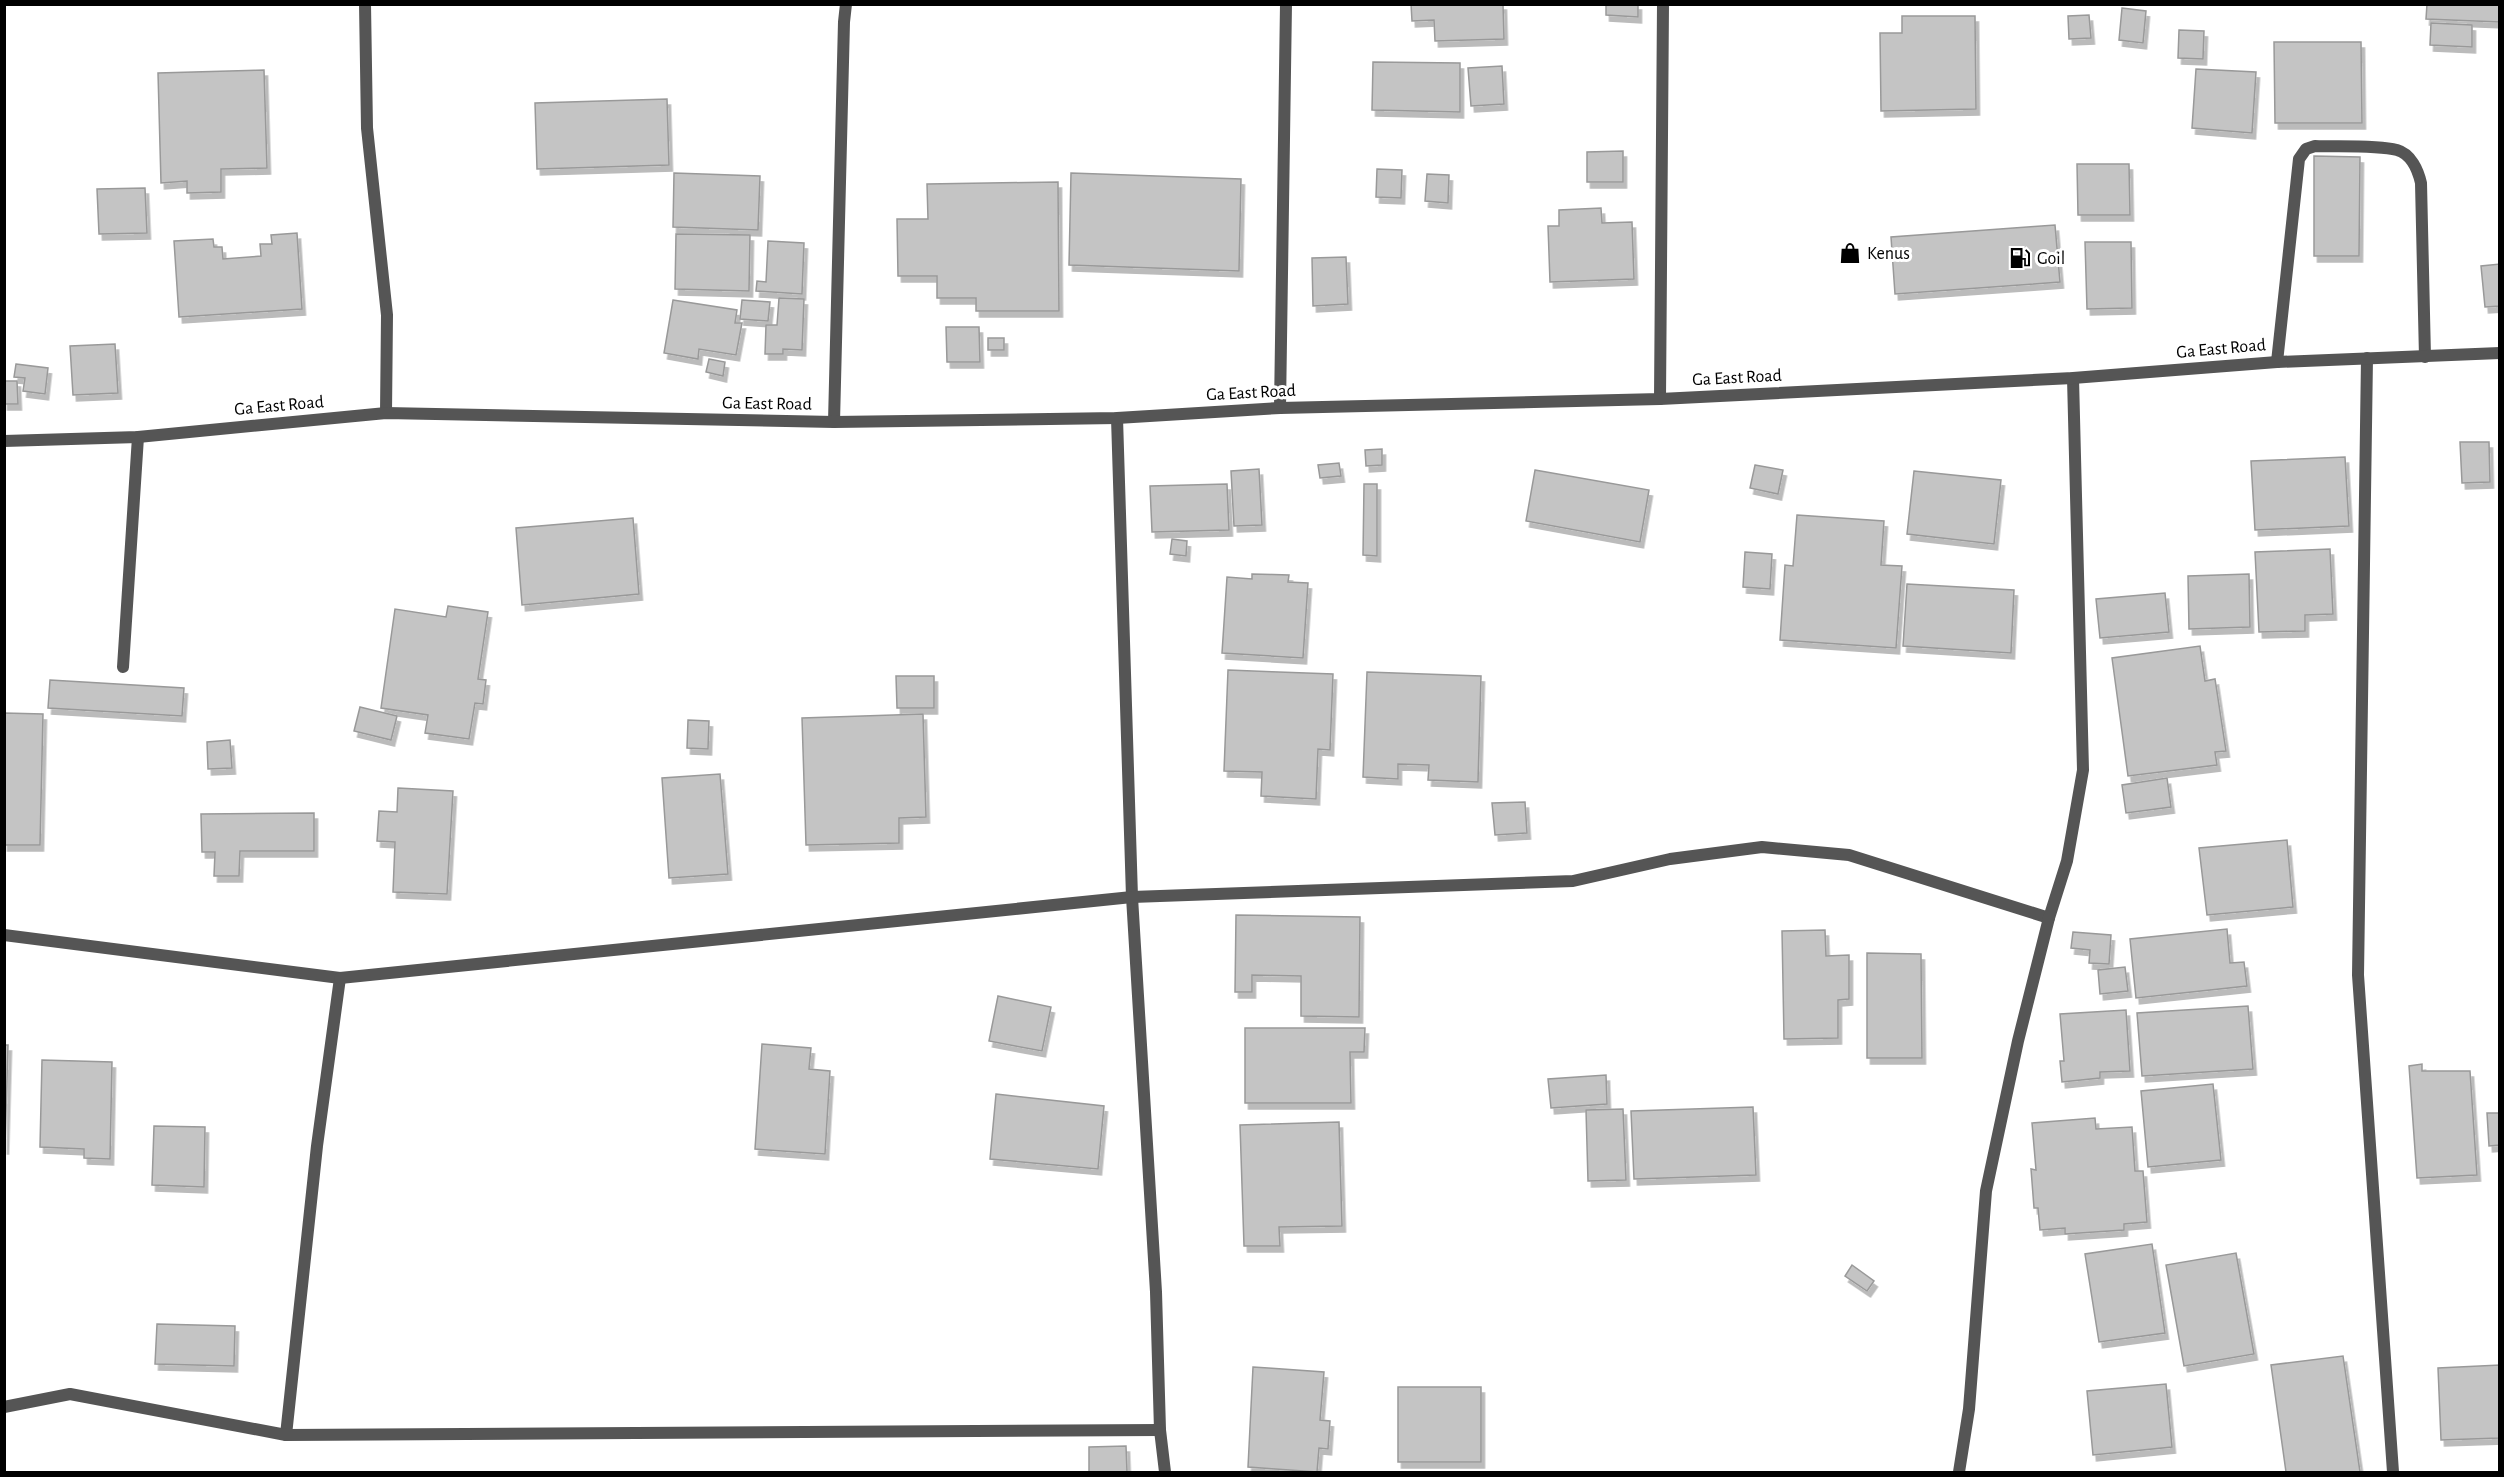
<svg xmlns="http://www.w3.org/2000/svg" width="2504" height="1477" font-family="'Alegreya Sans',sans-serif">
  <defs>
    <filter id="shadow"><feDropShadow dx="3.5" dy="6" stdDeviation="0" flood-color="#0004"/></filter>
  </defs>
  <rect width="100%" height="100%" fill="#fff"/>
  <g fill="#c4c4c4" stroke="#999" stroke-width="1.5" filter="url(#shadow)">
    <polygon points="1411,4 1503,4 1504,39 1435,41 1434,20 1412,21"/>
    <polygon points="1606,4 1638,4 1638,17 1606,15"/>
    <polygon points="2427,4 2500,4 2500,22 2426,19"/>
    <polygon points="2122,8 2146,11 2143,43 2119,40"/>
    <polygon points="2089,15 2091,38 2069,39 2068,16"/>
    <polygon points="1902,16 1975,16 1976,109 1881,111 1880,33 1902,33"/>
    <polygon points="2431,23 2472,25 2472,47 2430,45"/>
    <polygon points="2179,30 2204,31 2203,59 2178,58"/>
    <polygon points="2274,42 2361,42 2362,123 2275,123"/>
    <polygon points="1373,62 1460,63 1460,112 1372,110"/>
    <polygon points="1502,66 1504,104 1471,106 1468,68"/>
    <polygon points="2196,69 2256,72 2252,133 2192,128"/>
    <polygon points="264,70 267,168 221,169 221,192 187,193 187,181 161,183 158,73"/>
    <polygon points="667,99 669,165 537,169 535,103"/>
    <polygon points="1623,151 1623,182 1587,182 1587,152"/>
    <polygon points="2314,156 2360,157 2359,256 2314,256"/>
    <polygon points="2077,164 2129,164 2130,215 2078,215"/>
    <polygon points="1377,169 1402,170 1401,198 1376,197"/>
    <polygon points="674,173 760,176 758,230 673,227"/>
    <polygon points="1071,173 1241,179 1239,271 1069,265"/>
    <polygon points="1427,174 1449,175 1448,203 1425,201"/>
    <polygon points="1058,182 1059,311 976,311 976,298 937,298 937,276 898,276 897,219 928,219 927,184"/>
    <polygon points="145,188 147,233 99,234 97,189"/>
    <polygon points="1601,208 1602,223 1632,222 1634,279 1550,282 1548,226 1559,226 1559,210"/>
    <polygon points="2055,225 2060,282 1895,294 1891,237"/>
    <polygon points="297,233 302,309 179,317 174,241 213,239 214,247 222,247 223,259 261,256 260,244 272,244 271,235"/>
    <polygon points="676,234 750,235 749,291 675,289"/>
    <polygon points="768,241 804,243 802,294 756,291 757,281 766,282"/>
    <polygon points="2085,242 2131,242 2132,308 2087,309"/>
    <polygon points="1346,257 1348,304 1313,306 1312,258"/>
    <polygon points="2500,264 2500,306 2485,307 2481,266"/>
    <polygon points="779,298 804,299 802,350 783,349 783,354 765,354 766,325 777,325"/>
    <polygon points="673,300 737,310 735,323 742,323 736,355 699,349 698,359 664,353"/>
    <polygon points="742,300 770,302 768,321 740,319"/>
    <polygon points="946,327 979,327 980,362 947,362"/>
    <rect x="988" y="338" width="16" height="12"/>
    <polygon points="115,344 118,393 73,395 70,346"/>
    <polygon points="709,359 725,362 723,376 706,372"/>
    <polygon points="16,364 48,368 45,394 23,391 25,378 14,377"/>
    <polygon points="4,381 17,381 18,404 4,404"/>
    <polygon points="2460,442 2489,442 2490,482 2462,483"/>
    <polygon points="1382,449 1382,465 1366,466 1365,450"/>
    <polygon points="2345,457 2349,526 2255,530 2251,461"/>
    <polygon points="1339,463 1341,476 1320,478 1318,465"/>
    <polygon points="1755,465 1783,470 1778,494 1750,488"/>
    <polygon points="1259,469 1262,525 1234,526 1231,471"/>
    <polygon points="1535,470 1649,490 1640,542 1526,521"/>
    <polygon points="1914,471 2001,480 1994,544 1907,534"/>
    <polygon points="1227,484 1229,530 1152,532 1150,486"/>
    <polygon points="1364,484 1377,484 1377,556 1363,555"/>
    <polygon points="1797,515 1884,521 1881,565 1902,566 1896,648 1780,640 1785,565 1793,566"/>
    <polygon points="633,518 639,594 522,605 516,528"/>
    <polygon points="1172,539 1187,541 1186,556 1170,554"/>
    <polygon points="2330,549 2333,614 2305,615 2305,631 2259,632 2255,552"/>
    <polygon points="1745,552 1772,554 1770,589 1743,587"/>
    <polygon points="1252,574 1289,575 1288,582 1308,583 1303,658 1222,653 1227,577 1252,579"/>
    <polygon points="2249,574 2250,627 2189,629 2188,576"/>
    <polygon points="1907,584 2014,590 2011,653 1903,646"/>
    <polygon points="2165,593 2169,632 2100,638 2096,599"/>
    <polygon points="448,606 488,612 478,679 486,680 483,704 475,703 469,739 425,733 428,715 381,708 395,609 446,617"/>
    <polygon points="2200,646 2205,681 2215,679 2226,751 2215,752 2217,765 2128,776 2112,658"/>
    <polygon points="1228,670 1333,674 1330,750 1318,749 1316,799 1261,796 1262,772 1224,771"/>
    <polygon points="1367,672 1481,676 1478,782 1428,780 1429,765 1398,764 1398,779 1363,777"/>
    <polygon points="896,676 934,676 934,708 897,708"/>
    <polygon points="50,680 184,688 182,716 48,708"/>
    <polygon points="360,707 397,716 391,740 354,731"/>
    <polygon points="4,713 43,714 40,845 4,845"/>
    <polygon points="923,714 926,817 899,818 899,843 806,845 802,718"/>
    <polygon points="688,720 709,721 708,749 687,748"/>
    <polygon points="230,740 232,768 208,769 207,742"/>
    <polygon points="720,774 728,874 669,878 662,778"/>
    <polygon points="2167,778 2171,807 2126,813 2122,785"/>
    <polygon points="398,788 453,791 447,894 393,892 395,842 377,841 379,811 397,812"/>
    <polygon points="1525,802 1527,833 1495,835 1492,803"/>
    <polygon points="314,813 314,851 240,851 239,876 214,876 215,852 202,852 201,814"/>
    <polygon points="2287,840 2293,907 2207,915 2199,848"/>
    <polygon points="1236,915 1360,917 1359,1017 1301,1016 1301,976 1252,975 1252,992 1235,992"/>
    <polygon points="2227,929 2230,963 2244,962 2247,986 2136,998 2130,939"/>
    <polygon points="1825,930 1826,956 1849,955 1849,999 1838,1000 1838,1038 1784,1039 1782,931"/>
    <polygon points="2073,932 2111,935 2109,964 2089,963 2090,950 2071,948"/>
    <polygon points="1867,953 1921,954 1922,1058 1867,1058"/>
    <polygon points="2125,967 2128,991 2100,994 2098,970"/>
    <polygon points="998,996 1051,1007 1042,1051 989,1041"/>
    <polygon points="2248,1006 2253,1069 2142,1076 2137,1013"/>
    <polygon points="2126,1010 2130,1071 2100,1072 2100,1078 2062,1082 2060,1061 2064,1061 2060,1014"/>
    <polygon points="1245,1028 1365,1028 1364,1052 1350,1052 1351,1103 1245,1103"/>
    <polygon points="762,1044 811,1048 809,1069 830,1071 825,1154 755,1149"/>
    <polygon points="4,1045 8,1045 5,1148 4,1148"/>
    <polygon points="42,1060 112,1062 110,1159 84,1158 84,1149 40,1147"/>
    <polygon points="2422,1064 2422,1071 2470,1071 2477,1175 2417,1178 2409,1066"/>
    <polygon points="1606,1075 1607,1104 1551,1108 1548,1079"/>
    <polygon points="2213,1084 2221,1160 2148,1167 2141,1091"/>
    <polygon points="996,1094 1104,1106 1098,1169 990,1159"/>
    <polygon points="1753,1107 1756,1175 1634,1179 1631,1111"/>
    <polygon points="1623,1109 1626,1180 1588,1181 1586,1110"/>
    <polygon points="2487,1113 2500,1113 2500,1145 2489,1146"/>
    <polygon points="2095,1118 2096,1129 2132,1127 2135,1171 2143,1171 2147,1222 2124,1224 2124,1230 2065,1234 2065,1228 2040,1230 2038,1208 2034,1208 2031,1169 2036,1170 2032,1123"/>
    <polygon points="1339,1122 1342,1226 1279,1227 1280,1246 1244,1246 1240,1125"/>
    <polygon points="154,1126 205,1127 204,1187 152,1185"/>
    <polygon points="2152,1244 2165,1333 2099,1342 2085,1254"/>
    <polygon points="2236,1253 2254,1354 2184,1366 2166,1265"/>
    <polygon points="1852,1265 1874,1281 1867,1291 1845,1276"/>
    <polygon points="157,1324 235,1326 234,1366 155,1364"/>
    <polygon points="2343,1356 2360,1472 2286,1472 2271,1365"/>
    <polygon points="2500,1365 2500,1438 2441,1440 2438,1368"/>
    <polygon points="1253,1367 1324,1372 1320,1420 1330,1421 1328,1449 1319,1448 1317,1472 1248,1467"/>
    <polygon points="2166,1384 2172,1447 2093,1455 2087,1391"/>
    <rect x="1398" y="1387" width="83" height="75"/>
    <polygon points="1126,1446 1127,1472 1089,1472 1089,1447"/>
  </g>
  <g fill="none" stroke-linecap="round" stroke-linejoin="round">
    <g stroke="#555" stroke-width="12">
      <path d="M 2277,362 L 2299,159 L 2306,149 L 2315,146 C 2337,147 2376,145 2397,150 C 2411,154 2418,170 2421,183 L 2425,357"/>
      <polyline points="123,667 138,437"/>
    </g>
    <g stroke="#555" stroke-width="12">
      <polyline points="365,4 367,128 387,315 386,413"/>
      <polyline points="2367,358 2358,975 2393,1472"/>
      <polyline points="1660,399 1663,4"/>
      <polyline points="1280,408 1286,4"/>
      <polyline points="1117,418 1132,897 1156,1292 1160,1430 1165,1472"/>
      <polyline points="834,422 844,22 846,4"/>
      <polyline points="4,935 340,978 317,1146 286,1435"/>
      <polyline points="340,978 1132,897 1573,881 1670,859 1762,847 1849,855 2049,918"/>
      <polyline points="4,1407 70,1394 286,1435 1160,1430"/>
      <polyline points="1959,1472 1969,1409 1986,1191 2018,1041 2049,918 2067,861 2083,770 2073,378"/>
    </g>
    <polyline stroke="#555" stroke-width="12" points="4,441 138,437 386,413 834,422 1117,418 1280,408 1660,399 2073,378 2277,362 2500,353"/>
  </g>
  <defs>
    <symbol id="shop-bare" viewBox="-9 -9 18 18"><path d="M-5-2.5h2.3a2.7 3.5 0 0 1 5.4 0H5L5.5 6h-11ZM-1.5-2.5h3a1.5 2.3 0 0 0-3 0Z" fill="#000" stroke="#fff" stroke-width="2.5" paint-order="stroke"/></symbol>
    <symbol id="fuel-bare" viewBox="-9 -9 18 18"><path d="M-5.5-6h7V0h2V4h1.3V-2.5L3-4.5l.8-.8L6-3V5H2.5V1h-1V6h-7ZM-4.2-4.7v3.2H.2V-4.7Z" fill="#000" stroke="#fff" stroke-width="2.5" paint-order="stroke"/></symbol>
  </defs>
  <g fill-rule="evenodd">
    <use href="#shop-bare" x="1835" y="238" width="30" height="30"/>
    <use href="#fuel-bare" x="2005" y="243" width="30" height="30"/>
  </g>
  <g text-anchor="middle" stroke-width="6" stroke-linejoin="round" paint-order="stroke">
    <g font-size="18" fill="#000" stroke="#fff" text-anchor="start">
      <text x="1867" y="259">Kenus</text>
      <text x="2037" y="264">Goil</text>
    </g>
    <g font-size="18" fill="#000" stroke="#fff">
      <text transform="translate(2221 348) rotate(-5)" y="6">Ga East Road</text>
      <text transform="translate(1737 377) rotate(-3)" y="6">Ga East Road</text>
      <text transform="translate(1251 392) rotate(-3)" y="6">Ga East Road</text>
      <text transform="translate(767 403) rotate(1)" y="6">Ga East Road</text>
      <text transform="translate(279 405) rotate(-5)" y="6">Ga East Road</text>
    </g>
  </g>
  <rect width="2504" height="1477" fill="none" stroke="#000000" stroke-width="12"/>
</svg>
